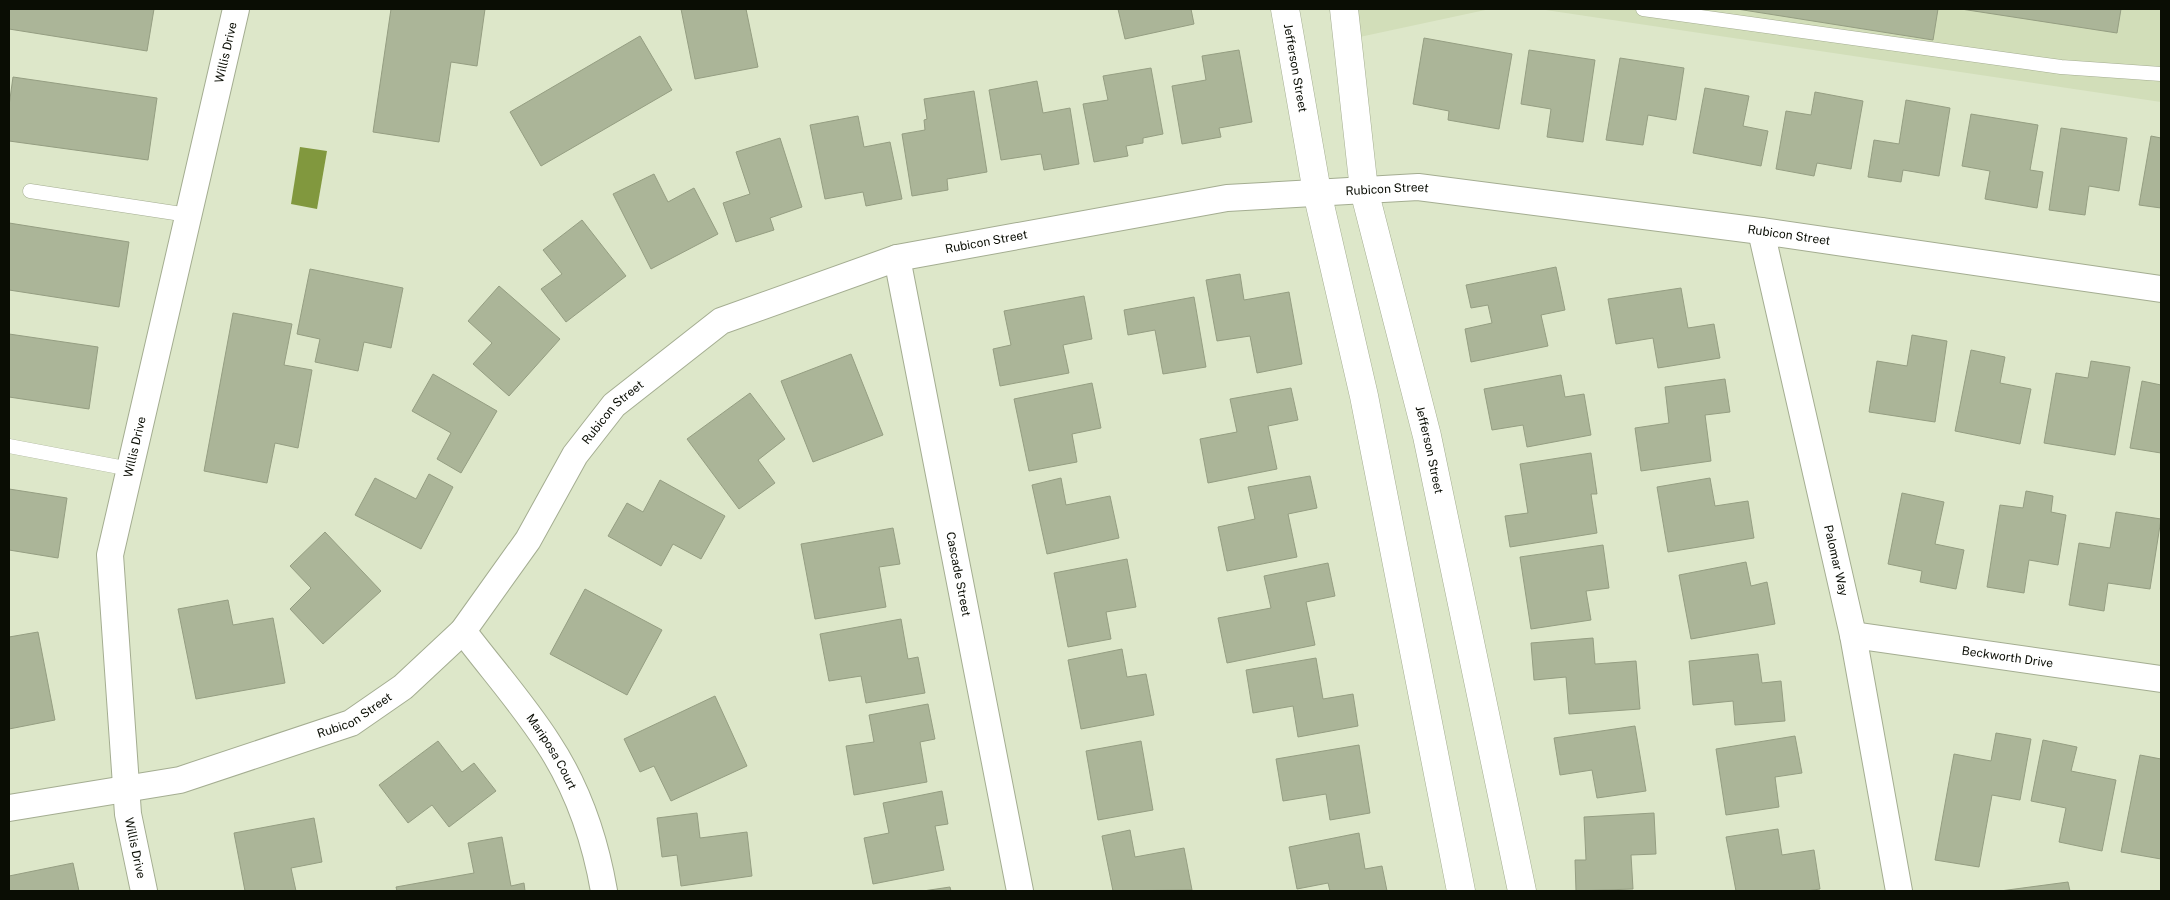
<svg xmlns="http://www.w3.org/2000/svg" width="2170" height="900" font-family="'Public Sans',sans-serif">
  <rect width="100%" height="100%" fill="#dde7c9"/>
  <g fill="#d2deb9">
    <polygon points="1351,9 1490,9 1355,38"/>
    <polygon points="1539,9 2161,9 2161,102"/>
  </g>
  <polygon fill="#81983e" points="300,147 327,151 317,209 291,204"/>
  <g fill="#abb598" stroke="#959e82">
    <polygon points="9,9 154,9 147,51 9,29"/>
    <polygon points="391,9 485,9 477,66 451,62 439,142 373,132"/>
    <polygon points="681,9 746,9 758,67 695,79"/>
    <polygon points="1118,9 1191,9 1194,24 1125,39"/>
    <polygon points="1737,9 1938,9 1933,40"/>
    <polygon points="1961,9 2121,9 2117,33"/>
    <polygon points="640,36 672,90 541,166 510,112"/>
    <polygon points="1424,38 1512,54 1499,129 1448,120 1449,111 1413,104"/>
    <polygon points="1239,50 1252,122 1219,128 1221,137 1182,144 1172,86 1206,80 1202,56"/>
    <polygon points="1529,50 1595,60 1583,142 1547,137 1551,109 1521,104"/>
    <polygon points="1620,58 1684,68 1676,120 1648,115 1643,145 1606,140"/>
    <polygon points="1151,68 1163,134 1143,138 1143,143 1126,146 1128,156 1094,162 1083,104 1108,100 1103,76"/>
    <polygon points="13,77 157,98 148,160 9,141 9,106"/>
    <polygon points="1037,81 1043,113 1070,108 1079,164 1044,170 1041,154 1001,160 989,90"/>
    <polygon points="1705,88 1749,96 1743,126 1768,131 1761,166 1693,153"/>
    <polygon points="974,91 987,172 947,179 948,190 912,196 902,134 925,130 924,120 927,119 924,99"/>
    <polygon points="1815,92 1863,101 1851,169 1817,163 1814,176 1776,169 1786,111 1811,115"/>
    <polygon points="1906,100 1950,108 1939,176 1903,170 1901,182 1868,177 1874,140 1899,144"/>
    <polygon points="1971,114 2038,125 2030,170 2043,172 2037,208 1985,199 1990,171 1962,166"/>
    <polygon points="858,116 864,147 890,142 902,199 866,206 863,192 825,199 810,125"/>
    <polygon points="2061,128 2127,138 2119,191 2089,186 2085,215 2049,210"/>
    <polygon points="2151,136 2161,138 2161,208 2139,205"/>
    <polygon points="780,138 802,207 770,218 774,230 736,242 723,203 750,194 736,152"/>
    <polygon points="654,174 668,202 694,188 718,234 651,269 613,194"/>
    <polygon points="582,220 626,276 566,322 541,289 562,274 543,250"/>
    <polygon points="9,223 129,242 119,307 9,290"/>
    <polygon points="1556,267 1565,310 1541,315 1548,346 1471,362 1465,329 1492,323 1488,305 1471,308 1466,285"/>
    <polygon points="310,269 403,288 391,348 364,342 358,371 315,362 320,339 297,334"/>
    <polygon points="1240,274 1244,300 1289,292 1302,364 1257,373 1250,336 1217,341 1206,280"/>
    <polygon points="499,286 560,339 509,396 473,364 492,343 468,321"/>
    <polygon points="1681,288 1688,328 1714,324 1720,358 1658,368 1653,338 1616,344 1608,299"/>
    <polygon points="1084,296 1092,339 1063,345 1069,373 1000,386 993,349 1011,345 1004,311"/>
    <polygon points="1194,297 1206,367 1163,374 1155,330 1128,335 1124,310"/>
    <polygon points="233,313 292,324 284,365 312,370 298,448 275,443 267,483 204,471"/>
    <polygon points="9,334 98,347 89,409 9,397"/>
    <polygon points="1912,335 1947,341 1935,422 1869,412 1877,361 1907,366"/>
    <polygon points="1971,350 2005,357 2000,383 2031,389 2020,444 1955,431"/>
    <polygon points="851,354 883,435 813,462 781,381"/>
    <polygon points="2091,361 2130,367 2115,455 2044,443 2056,373 2088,378"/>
    <polygon points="433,374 497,411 461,473 437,459 451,433 412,411"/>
    <polygon points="1561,375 1565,397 1584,394 1591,435 1527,447 1523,425 1492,430 1484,389"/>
    <polygon points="1725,379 1730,412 1705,415 1711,461 1641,471 1635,428 1669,423 1665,387"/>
    <polygon points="2142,381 2161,385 2161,453 2130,448"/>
    <polygon points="1092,383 1101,428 1072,434 1077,462 1029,471 1014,399"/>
    <polygon points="1291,388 1298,420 1268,426 1277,469 1208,483 1200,439 1237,432 1230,399"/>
    <polygon points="750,393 785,439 758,460 775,483 739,509 687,439"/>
    <polygon points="1591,453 1597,494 1591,494 1597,533 1510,547 1505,516 1528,513 1520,464"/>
    <polygon points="429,474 453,487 421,549 355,515 375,478 416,499"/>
    <polygon points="1310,476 1317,508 1288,514 1297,557 1227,571 1218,527 1255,519 1248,487"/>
    <polygon points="1061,478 1066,505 1110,496 1119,538 1047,554 1032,485"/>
    <polygon points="1710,478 1715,506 1748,501 1754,538 1668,552 1657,487"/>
    <polygon points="660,480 725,516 701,559 673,544 661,566 608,536 627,503 643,512"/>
    <polygon points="9,489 67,498 58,558 9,550"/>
    <polygon points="2026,491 2053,496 2051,512 2066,515 2058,565 2029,560 2024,593 1987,587 2000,505 2023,508"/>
    <polygon points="1902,493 1944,502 1935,544 1964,550 1956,589 1920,582 1922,571 1888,564"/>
    <polygon points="2116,512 2161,519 2150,589 2108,583 2104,611 2069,605 2079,543 2110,548"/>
    <polygon points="893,528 900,564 879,567 886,607 815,619 801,544"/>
    <polygon points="325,532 381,591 323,644 290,609 311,588 290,566"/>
    <polygon points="1603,545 1609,588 1586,591 1591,620 1531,629 1520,557"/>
    <polygon points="1127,559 1136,607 1106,612 1111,639 1068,647 1054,573"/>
    <polygon points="1746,562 1751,586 1767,582 1775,624 1691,639 1679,575"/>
    <polygon points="1328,563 1335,596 1306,602 1315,645 1227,663 1218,618 1271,608 1264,576"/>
    <polygon points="585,589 662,630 627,695 550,654"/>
    <polygon points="228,600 233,625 273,618 285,683 196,699 178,609"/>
    <polygon points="901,619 908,659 918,657 925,693 866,703 861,676 829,681 820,634"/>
    <polygon points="38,632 55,720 9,729 9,637"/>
    <polygon points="1593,638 1595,664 1636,661 1640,709 1569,714 1566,677 1534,680 1531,643"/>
    <polygon points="1122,649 1127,677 1146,674 1154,715 1081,729 1068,660"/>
    <polygon points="1758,654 1762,683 1781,681 1785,721 1735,725 1733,701 1693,705 1689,661"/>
    <polygon points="1316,658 1323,699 1353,694 1358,726 1298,737 1293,706 1253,713 1246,670"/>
    <polygon points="715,696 747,766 671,801 654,766 640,772 624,739"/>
    <polygon points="928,704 935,739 920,742 927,782 854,795 846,746 874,742 869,715"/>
    <polygon points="1635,726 1646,791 1597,798 1592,770 1560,775 1554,738"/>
    <polygon points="1996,733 2031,739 2020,800 1992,795 1979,867 1935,860 1954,754 1991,761"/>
    <polygon points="1795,736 1802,773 1775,777 1779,807 1726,815 1716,749"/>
    <polygon points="2043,740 2077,747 2071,771 2116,780 2102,851 2059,842 2066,808 2031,801"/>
    <polygon points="438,741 462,772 474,763 496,791 449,827 432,805 408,823 379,785"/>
    <polygon points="1141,741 1153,810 1098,820 1086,751"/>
    <polygon points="1359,745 1370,813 1330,820 1326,794 1283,801 1276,759"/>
    <polygon points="2140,755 2161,759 2161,859 2121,852"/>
    <polygon points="942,791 948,824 935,826 944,870 873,884 864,838 889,833 883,803"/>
    <polygon points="697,813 700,838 747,832 752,876 681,886 677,855 662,857 657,818"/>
    <polygon points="1654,813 1656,854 1631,855 1633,889 1576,891 1575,860 1586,860 1584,817"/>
    <polygon points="314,818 322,862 291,868 296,891 245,891 234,833"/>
    <polygon points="1778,829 1782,855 1814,850 1820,889 1807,891 1736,891 1726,837"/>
    <polygon points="1130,830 1135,857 1184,848 1192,890 1113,891 1102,836"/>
    <polygon points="1359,833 1365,869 1382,866 1387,891 1330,891 1328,883 1297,889 1289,847"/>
    <polygon points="502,837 511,886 524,883 525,891 397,891 396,887 474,873 468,843"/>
    <polygon points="73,863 79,891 9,891 9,876"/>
    <polygon points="2068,882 2070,891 2000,891"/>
    <polygon points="950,887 951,891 923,891"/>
  </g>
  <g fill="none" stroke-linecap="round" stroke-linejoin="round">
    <defs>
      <g id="service">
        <polyline points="1643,9 2061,67 2161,74"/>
        <polyline points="30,191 188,215"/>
        <polyline points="9,446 130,469"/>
      </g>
      <g id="minor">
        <path id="s1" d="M 1761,231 L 1853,635 L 1899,891"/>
        <path id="s2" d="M 897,258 L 1020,891"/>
        <path id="s3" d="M 463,631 C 491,668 523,704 548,743 C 577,787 595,839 604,891"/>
        <path id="s4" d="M 1853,635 L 2161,679"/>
        <path id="s5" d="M 9,808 L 180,780 L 351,723 L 403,687 L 463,631 L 528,540 L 575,455 L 614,405 L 721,321 L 897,258 L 1227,198 L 1418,187 L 1761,231 L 2161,289"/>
        <path id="s6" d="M 144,891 L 128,814 L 110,555 L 236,9"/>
      </g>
      <g id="secondary">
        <path id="s7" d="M 1285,9 L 1317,192 L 1364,396 L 1461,891"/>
        <path id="s8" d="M 1344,9 L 1364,190 L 1427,436 L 1522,891"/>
      </g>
    </defs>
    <use href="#service" stroke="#a4ad91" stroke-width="15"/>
    <use href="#minor" stroke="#a4ad91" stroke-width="28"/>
    <use href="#secondary" stroke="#a4ad91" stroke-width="29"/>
    <use href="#service" stroke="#fff" stroke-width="14"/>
    <use href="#minor" stroke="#fff" stroke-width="26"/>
    <use href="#secondary" stroke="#fff" stroke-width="28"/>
  </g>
  <g text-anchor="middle" stroke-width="4.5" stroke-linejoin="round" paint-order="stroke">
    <g font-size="12" fill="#0a0d04" stroke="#fff">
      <text dy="4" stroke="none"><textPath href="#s6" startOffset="854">Willis Drive</textPath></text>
      <text dy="4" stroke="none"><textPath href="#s7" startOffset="60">Jefferson Street</textPath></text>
      <text dy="4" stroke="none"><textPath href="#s5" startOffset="1590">Rubicon Street</textPath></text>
      <text dy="4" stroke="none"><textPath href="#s5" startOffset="1995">Rubicon Street</textPath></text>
      <text dy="4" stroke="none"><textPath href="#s5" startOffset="1185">Rubicon Street</textPath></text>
      <text dy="4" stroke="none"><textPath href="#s5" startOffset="765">Rubicon Street</textPath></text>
      <text dy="4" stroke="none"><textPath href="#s6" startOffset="449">Willis Drive</textPath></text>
      <text dy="4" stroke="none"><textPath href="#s8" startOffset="450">Jefferson Street</textPath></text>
      <text dy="4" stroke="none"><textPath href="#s1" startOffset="338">Palomar Way</textPath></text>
      <text dy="4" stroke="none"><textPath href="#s2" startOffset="322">Cascade Street</textPath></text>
      <text dy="4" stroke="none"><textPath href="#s4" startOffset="156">Beckworth Drive</textPath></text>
      <text dy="4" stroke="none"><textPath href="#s5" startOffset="360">Rubicon Street</textPath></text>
      <text dy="4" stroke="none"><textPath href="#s3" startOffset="150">Mariposa Court</textPath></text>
      <text transform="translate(135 848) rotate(78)" y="4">Willis Drive</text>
    </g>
  </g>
  <rect width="2170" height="900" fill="none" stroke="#0a0d04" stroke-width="20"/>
</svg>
